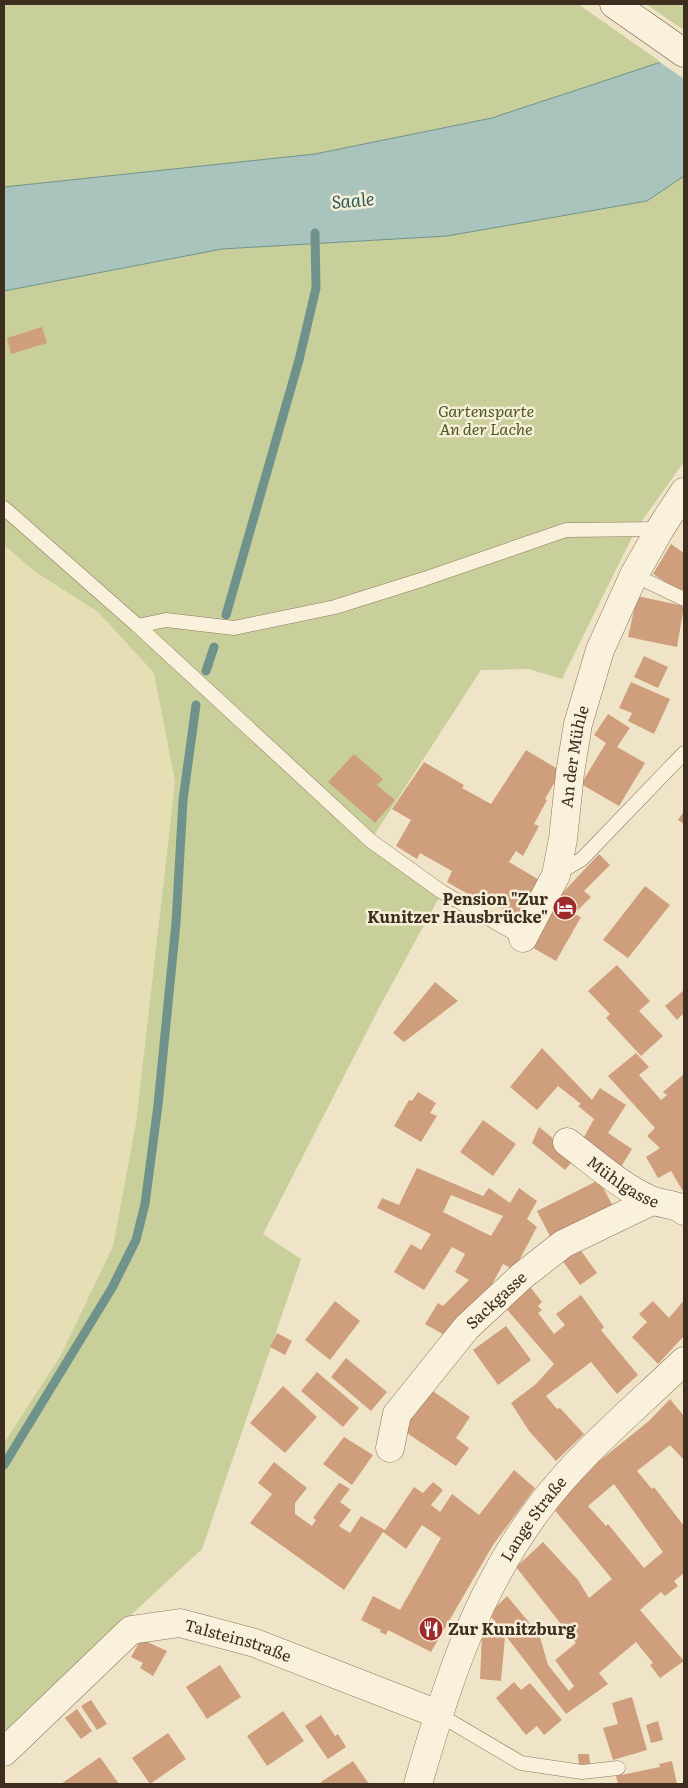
<svg xmlns="http://www.w3.org/2000/svg" width="688" height="1788" font-family="Literata,serif">
  <rect width="100%" height="100%" fill="#f0e4c8"/>
  <polygon fill="#e6deb5" points="4,545 34,571 98,612 154,673 175,782 136,1123 113,1246 61,1355 4,1443"/>
  <g fill="#c9cf9b">
    <polygon points="4,4 578,4 661,62 492,118 315,154 4,187"/>
    <polygon points="646,4 684,4 684,30"/>
    <polygon points="684,176 684,462 636,529 562,679 528,669 481,670 371,840 442,892 379,1008 263,1234 301,1259 202,1549 4,1733 4,1443 61,1355 113,1246 136,1123 175,782 154,673 98,612 34,571 4,545 4,291 222,249 447,236 647,201"/>
  </g>
  <polygon fill="#a9c4bc" stroke="#6f938a" points="684,39 684,176 647,201 447,236 222,249 4,291 4,187 315,154 492,118 661,62"/>
  <polygon fill="#f0e4c8" points="684,36 684,79 658,61"/>
  <g fill="none" stroke-linecap="round" stroke-linejoin="round">
    <g stroke="#6f938a" stroke-width="9">
      <polyline points="226,615 299,360 316,288 315,233"/>
      <polyline points="206,671 214,647"/>
      <polyline points="4,1465 112,1288 136,1240 145,1204 158,1105 176,923 183,800 196,705"/>
    </g>
  </g>
  <g fill="#cf9f7d" fill-rule="evenodd">
    <polygon points="42,327 47,343 11,354 7,338"/>
    <polygon points="671,544 684,553 684,587 681,592 653,574"/>
    <polygon points="637,596 684,606 677,647 628,637"/>
    <polygon points="644,656 668,667 658,688 634,677"/>
    <polygon points="631,682 670,699 654,734 628,721 632,713 619,708"/>
    <polygon points="608,714 630,728 617,747 645,763 619,806 581,784 606,743 594,735"/>
    <polygon points="526,750 561,771 545,799 547,800 534,824 539,826 523,856 516,851 509,862 541,881 520,918 487,900 485,904 447,882 452,871 420,853 417,859 396,846 411,820 392,809 424,762 464,785 462,788 491,804"/>
    <polygon points="354,754 383,779 377,785 395,800 375,823 328,782"/>
    <polygon points="684,811 684,824 678,820"/>
    <polygon points="599,854 610,865 584,891 591,897 574,914 581,917 556,961 528,945 554,902"/>
    <polygon points="645,886 670,905 628,958 603,940"/>
    <polygon points="617,965 650,1001 639,1011 663,1036 641,1056 606,1018 610,1014 588,991"/>
    <polygon points="435,982 458,1001 404,1042 393,1033"/>
    <polygon points="684,990 684,1013 677,1020 665,1006"/>
    <polygon points="542,1048 592,1100 600,1088 626,1105 608,1133 632,1149 619,1170 580,1144 594,1119 578,1106 581,1104 558,1086 537,1110 510,1087"/>
    <polygon points="636,1053 649,1067 639,1075 661,1100 667,1095 663,1092 684,1074 684,1193 671,1171 658,1178 646,1157 660,1148 647,1136 655,1128 608,1076"/>
    <polygon points="418,1092 436,1103 430,1113 437,1116 421,1142 394,1126 409,1100 412,1101"/>
    <polygon points="483,1120 516,1144 493,1176 460,1152"/>
    <polygon points="539,1127 576,1157 565,1170 532,1143"/>
    <path d="M 417,1168 L 483,1196 L 489,1188 L 510,1203 L 519,1188 L 537,1201 L 527,1219 L 537,1227 L 514,1270 L 503,1264 L 489,1290 L 446,1336 L 425,1324 L 438,1303 L 443,1306 L 469,1280 L 455,1272 L 465,1254 L 452,1247 L 424,1290 L 394,1272 L 411,1244 L 421,1250 L 431,1234 L 377,1208 L 382,1198 L 399,1205 ZM 451,1195 L 503,1216 L 491,1236 L 443,1212 Z"/>
    <polygon points="599,1180 614,1208 552,1240 537,1211"/>
    <polygon points="579,1248 597,1273 580,1285 562,1260"/>
    <polygon points="527,1283 542,1302 538,1306 542,1310 538,1313 554,1334 565,1325 556,1314 581,1295 604,1327 601,1330 638,1375 617,1394 591,1362 546,1396 557,1409 560,1408 584,1434 556,1461 529,1431 511,1403 536,1384 554,1364 503,1305"/>
    <polygon points="684,1300 684,1336 658,1364 632,1337 647,1322 639,1314 653,1301 669,1318"/>
    <polygon points="335,1301 360,1321 330,1360 305,1340"/>
    <polygon points="506,1326 531,1360 498,1385 473,1350"/>
    <polygon points="277,1333 292,1341 285,1355 270,1347"/>
    <polygon points="346,1358 387,1392 371,1411 331,1377"/>
    <polygon points="317,1372 359,1408 343,1427 301,1391"/>
    <polygon points="283,1386 317,1417 285,1453 250,1423"/>
    <polygon points="430,1389 470,1417 456,1438 469,1448 456,1466 401,1429"/>
    <path d="M 670,1399 L 684,1416 L 684,1460 L 670,1445 L 637,1471 L 652,1489 L 654,1487 L 684,1526 L 684,1573 L 674,1581 L 678,1586 L 665,1596 L 661,1592 L 640,1610 L 684,1661 L 660,1678 L 650,1665 L 653,1663 L 636,1642 L 599,1673 L 608,1684 L 566,1714 L 489,1614 L 507,1596 L 539,1634 L 548,1665 L 569,1691 L 574,1686 L 555,1660 L 576,1643 L 516,1567 L 543,1542 L 578,1580 L 589,1598 L 612,1579 L 553,1508 L 598,1462 L 649,1421 ZM 614,1484 L 663,1552 L 644,1568 L 608,1524 L 606,1526 L 588,1506 Z"/>
    <polygon points="344,1437 373,1455 352,1485 323,1464"/>
    <polygon points="274,1462 307,1488 295,1503 295,1514 312,1526 316,1520 313,1518 338,1484 340,1483 350,1489 340,1502 351,1510 339,1526 350,1533 361,1516 385,1530 414,1487 423,1493 433,1482 443,1490 431,1505 440,1512 452,1494 479,1515 514,1470 535,1488 493,1545 431,1652 388,1630 386,1635 380,1632 381,1630 361,1620 373,1596 400,1610 441,1538 422,1525 406,1549 383,1532 344,1590 250,1523 272,1494 258,1483"/>
    <polygon points="482,1634 505,1637 501,1681 480,1679"/>
    <polygon points="141,1639 167,1651 153,1676 140,1668 143,1663 131,1657"/>
    <polygon points="220,1665 241,1697 207,1719 186,1687"/>
    <polygon points="514,1682 521,1690 530,1683 562,1720 544,1735 537,1726 526,1735 496,1698"/>
    <polygon points="632,1697 647,1750 613,1760 603,1728 618,1724 612,1703"/>
    <polygon points="91,1700 107,1724 97,1730 81,1706"/>
    <polygon points="77,1709 92,1731 81,1739 65,1718"/>
    <polygon points="283,1711 304,1741 267,1766 247,1736"/>
    <polygon points="321,1715 335,1736 338,1734 346,1747 328,1759 305,1726"/>
    <polygon points="658,1721 663,1740 651,1743 646,1725"/>
    <polygon points="168,1733 186,1759 150,1784 132,1758"/>
    <polygon points="578,1754 589,1754 590,1765 579,1766"/>
    <polygon points="100,1757 119,1784 61,1784"/>
    <polygon points="353,1761 369,1784 322,1784 321,1782"/>
    <polygon points="672,1761 677,1784 618,1784 616,1776 660,1767 659,1764"/>
  </g>
  <g fill="none" stroke-linecap="round" stroke-linejoin="round">
    <defs>
      <g id="lane">
        <polyline points="4,508 138,626 371,841 442,892 523,938"/>
        <polyline points="634,575 684,599"/>
        <polyline points="138,626 166,620 234,628 335,607 424,579 566,530 660,529"/>
        <polyline points="557,874 582,859 684,753"/>
        <polyline points="438,1714 521,1763 582,1772 618,1768"/>
      </g>
      <g id="street">
        <path id="s1" d="M 523,938 L 556,875 L 563,839 L 570,773 L 578,724 L 600,650 L 634,575 L 660,529 L 684,492"/>
        <path id="s2" d="M 567,1142 C 594,1162 621,1187 651,1200 C 663,1205 675,1203 684,1211"/>
        <path id="s3" d="M 390,1448 L 397,1414 L 467,1327 L 522,1276 L 563,1244 L 652,1201"/>
        <path id="s4" d="M 4,1752 L 131,1630 L 180,1623 L 255,1643 L 438,1714"/>
        <path id="s5" d="M 418,1784 C 446,1686 475,1595 536,1512 C 577,1456 634,1409 684,1361"/>
      </g>
      <polyline id="secondary" points="614,4 684,53"/>
    </defs>
    <use href="#lane" stroke="#8d765c" stroke-width="15"/>
    <use href="#street" stroke="#8d765c" stroke-width="29"/>
    <use href="#secondary" stroke="#6f573f" stroke-width="29"/>
    <use href="#lane" stroke="#faf1dc" stroke-width="14"/>
    <use href="#street" stroke="#faf1dc" stroke-width="28"/>
    <use href="#secondary" stroke="#faf1dc" stroke-width="28"/>
  </g>
  <defs>
    <symbol id="hotel-disc" viewBox="-11 -11 22 22"><circle r="9.5" fill="#9e2a2b" stroke="#f7eed8"/><path d="M-6-4.5h1.5V1H6V5H4.5V3h-9V5H-6ZM-4 0a1.8 1.8 0 1 1 3.6 0ZM.5 0V-2.5h3Q6-2.5 6 0Z" fill="#fff"/></symbol>
    <symbol id="restaurant-disc" viewBox="-11 -11 22 22"><circle r="9.5" fill="#9e2a2b" stroke="#f7eed8"/><path d="M-5-6h1v4h1v-4h1v4h1v-4h1v5L-1.5 .5V6h-2V.5L-5-1ZM5-6V6H3V1.5H1.5Q1.5-4 5-6Z" fill="#fff"/></symbol>
  </defs>
  <g fill-rule="evenodd">
    <use href="#hotel-disc" x="551" y="894" width="28" height="28"/>
    <use href="#restaurant-disc" x="417" y="1615" width="28" height="28"/>
  </g>
  <g text-anchor="middle" stroke-width="5" stroke-linejoin="round" paint-order="stroke">
    <g font-size="16" font-style="italic" fill="#4d5a26" stroke="#f7eed8">
      <text x="486" y="417">Gartensparte<tspan x="486" dy="18">An der Lache</tspan></text>
    </g>
    <g font-size="16" fill="#3d2e20" stroke="#f7eed8">
      <text dy="6" stroke="none"><textPath href="#s1" startOffset="191">An der Mühle</textPath></text>
      <text dy="6" stroke="none"><textPath href="#s2" startOffset="69">Mühlgasse</textPath></text>
      <text dy="6" stroke="none"><textPath href="#s3" startOffset="186">Sackgasse</textPath></text>
      <text dy="6" stroke="none"><textPath href="#s5" startOffset="291">Lange Straße</textPath></text>
      <text dy="6" stroke="none"><textPath href="#s4" startOffset="286">Talsteinstraße</textPath></text>
    </g>
    <g font-size="16" font-weight="bold" fill="#3d2e20" stroke="#f7eed8" text-anchor="end">
      <text x="548" y="905">Pension "Zur<tspan x="548" dy="18">Kunitzer Hausbrücke"</tspan></text>
      <text x="448" y="1635" text-anchor="start">Zur Kunitzburg</text>
    </g>
    <g font-size="18" font-style="italic" fill="#2f5d5a" stroke="#f7eed8">
      <text transform="translate(353 201) rotate(-5)" y="6">Saale</text>
    </g>
  </g>
  <rect width="688" height="1788" fill="none" stroke="#3d2e20" stroke-width="10"/>
</svg>
